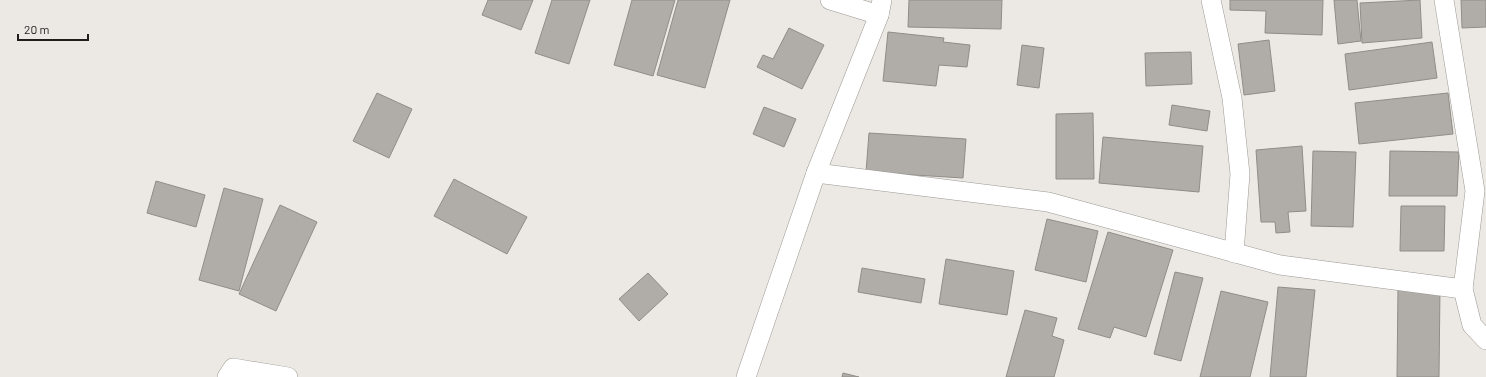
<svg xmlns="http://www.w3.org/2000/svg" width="1486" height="377" font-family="Barlow,sans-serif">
  <rect width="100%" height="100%" fill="#ece9e4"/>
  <g fill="#b0ada9" stroke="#908d89">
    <polygon points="488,0 533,0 521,30 482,15"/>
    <polygon points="552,0 590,0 569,64 535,53"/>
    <polygon points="632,0 675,0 653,76 614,65"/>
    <polygon points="678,0 730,0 705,88 657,75"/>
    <polygon points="909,0 1002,0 1001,29 908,27"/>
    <polygon points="1230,0 1323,0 1322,35 1265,33 1266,11 1230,10"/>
    <polygon points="1334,0 1357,0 1361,41 1338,44"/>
    <polygon points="1420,0 1422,38 1362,43 1360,3"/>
    <polygon points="1461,0 1486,0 1486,27 1462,28"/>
    <polygon points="789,28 824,45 802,89 757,67 763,55 773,59"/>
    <polygon points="888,32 944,38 943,42 970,45 967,67 939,65 936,86 883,81"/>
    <polygon points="1269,40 1275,91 1244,95 1238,44"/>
    <polygon points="1432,42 1437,78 1349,90 1345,54"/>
    <polygon points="1022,45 1044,48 1039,88 1017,85"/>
    <polygon points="1191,52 1192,84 1146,86 1145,53"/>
    <polygon points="377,93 412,109 389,158 353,141"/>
    <polygon points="1448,93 1453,134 1359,144 1355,103"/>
    <polygon points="1172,105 1210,111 1207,131 1169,125"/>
    <polygon points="764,107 796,119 784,147 753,134"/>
    <polygon points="1093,113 1094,179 1056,179 1056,114"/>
    <polygon points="869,133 966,139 963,178 866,172"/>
    <polygon points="1103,137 1203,146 1199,192 1099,183"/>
    <polygon points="1302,146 1306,211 1288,212 1290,232 1276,233 1275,222 1261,222 1256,150"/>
    <polygon points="1313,151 1356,152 1353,227 1311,226"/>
    <polygon points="1390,151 1459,152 1457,196 1389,196"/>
    <polygon points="454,179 527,217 507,254 434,216"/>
    <polygon points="156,181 205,195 196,227 147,213"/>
    <polygon points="224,188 263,199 239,291 199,280"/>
    <polygon points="280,205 317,222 276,311 239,294"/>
    <polygon points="1401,206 1445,206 1444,251 1400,251"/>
    <polygon points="1047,219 1098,231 1086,282 1035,270"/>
    <polygon points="1108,232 1173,250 1146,337 1114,327 1110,338 1078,329"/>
    <polygon points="946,259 1014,271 1007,315 939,304"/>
    <polygon points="862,268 925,279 921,303 858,292"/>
    <polygon points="1175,272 1203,278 1181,361 1154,354"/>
    <polygon points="648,273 668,294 639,321 619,299"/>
    <polygon points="1278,287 1315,290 1306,377 1270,377"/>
    <polygon points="1398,287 1440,287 1439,377 1397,377"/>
    <polygon points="1221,291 1268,302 1250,377 1200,377"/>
    <polygon points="1025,310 1057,318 1052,336 1064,340 1054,377 1006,377"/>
    <polygon points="843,373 859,377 842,377"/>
  </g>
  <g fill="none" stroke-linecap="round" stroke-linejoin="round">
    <defs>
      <g id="minor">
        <polyline points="830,0 879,15"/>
        <polyline points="1211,0 1232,98 1240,174 1234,253"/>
        <polyline points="816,173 879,15 882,0"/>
        <polyline points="1463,289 1472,325 1486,340"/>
        <polyline points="227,377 233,368 288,377"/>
        <polyline points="746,377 816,173 1048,202 1280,265 1463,289 1475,191 1444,0"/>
      </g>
    </defs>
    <use href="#minor" stroke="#9c9995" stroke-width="20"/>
    <use href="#minor" stroke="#fff" stroke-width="19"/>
  </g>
  <path d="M18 34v6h70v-6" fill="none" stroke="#1f1e1d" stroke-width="2"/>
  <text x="24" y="34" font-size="12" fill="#1f1e1d" stroke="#ece9e4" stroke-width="3" paint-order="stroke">20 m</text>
</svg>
